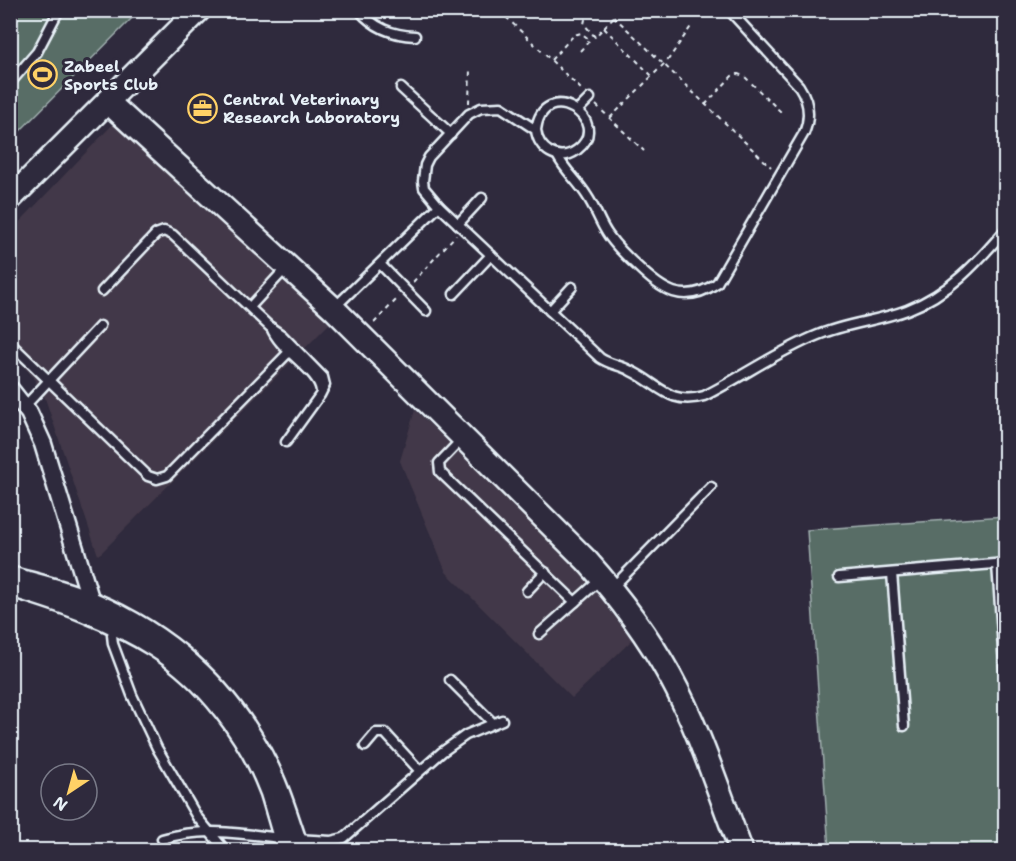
<svg xmlns="http://www.w3.org/2000/svg" width="1016" height="861" font-family="'Shantell Sans',sans-serif">
  <rect width="100%" height="100%" fill="#2f2a3d"/>
  <filter id="ink" filterUnits="userSpaceOnUse"><feTurbulence type="fractalNoise" baseFrequency=".0167" numOctaves="2"/><feDisplacementMap in="SourceGraphic" scale="12" xChannelSelector="R" yChannelSelector="G"/><feConvolveMatrix kernelMatrix="1 2 1 2 8 2 1 2 1" color-interpolation-filters="sRGB"/></filter>
  <g filter="url(#ink)">
    <g fill="#433948">
      <polygon points="116,121 330,323 102,552 98,555 45,398 33,377 11,352 10,232"/>
      <polygon points="415,410 575,564 632,640 572,698 446,572 400,461"/>
    </g>
    <g fill="#596d66" stroke="#a0afaf" stroke-width="1.5">
      <polygon points="11,11 139,11 11,140"/>
      <polygon points="1005,516 1005,850 829,850 807,530"/>
    </g>
    <g fill="none" stroke-linecap="round" stroke-linejoin="round">
      <defs>
        <g id="lane">
          <path d="M 359,10 C 374,28 392,35 415,36"/>
          <polyline points="10,83 37,52 59,10"/>
          <polyline points="401,88 451,134"/>
          <polyline points="578,110 590,98"/>
          <path d="M 536,130 C 543,75 615,121 577,150 C 558,164 538,149 536,130 L 501,107 L 481,108 L 469,114 L 429,157 L 425,165 L 423,181 L 424,188 L 439,206 L 600,358 C 610,365 621,365 631,371 C 659,384 669,406 704,396 C 742,377 778,351 818,335 C 847,323 878,321 907,310 C 949,294 977,263 1006,229"/>
          <path d="M 557,155 C 565,171 578,181 587,196 C 596,209 600,224 609,236 C 617,247 627,257 637,266 C 662,290 683,306 717,283 L 804,133 C 811,116 809,101 799,86 L 729,10"/>
          <polyline points="458,224 482,198"/>
          <polyline points="380,264 426,311"/>
          <polyline points="102,291 156,234 164,231 173,235 270,327 282,335 323,377 325,385 320,395 286,442"/>
          <polyline points="454,294 491,255"/>
          <polyline points="250,307 286,268"/>
          <polyline points="334,308 439,206"/>
          <polyline points="550,311 572,287"/>
          <path d="M 271,327 C 279,351 319,370 321,391"/>
          <polyline points="10,343 148,476 157,479 167,476 289,352"/>
          <polyline points="24,407 100,326"/>
          <polyline points="463,438 439,463 440,472 575,602"/>
          <polyline points="997,564 1006,692"/>
          <polyline points="892,573 904,726"/>
          <polyline points="839,577 1006,563"/>
          <polyline points="612,588 711,487"/>
          <polyline points="527,591 545,572"/>
          <polyline points="114,626 112,635 113,644 132,695 157,748 197,817 225,850"/>
          <polyline points="539,634 602,578"/>
          <polyline points="450,680 493,723"/>
          <polyline points="365,746 376,733 385,733 420,771"/>
          <path d="M 162,839 C 204,826 241,834 283,838"/>
          <polyline points="296,839 331,841 344,838 442,752 466,735 502,720"/>
        </g>
        <g id="street">
          <polyline points="10,389 29,413 43,444 93,608"/>
          <path d="M 10,575 C 38,583 67,589 93,601 C 167,632 228,685 265,757 C 281,786 290,819 301,850"/>
          <path d="M 10,588 C 60,603 110,620 154,648 C 205,680 248,737 269,793 C 275,812 280,832 286,850"/>
        </g>
        <g id="secondary">
          <path d="M 108,102 L 334,309 L 587,561 C 619,597 647,634 670,676 C 700,731 719,793 741,850"/>
          <polyline points="10,199 199,10"/>
        </g>
      </defs>
      <use href="#lane" stroke="#e8f1f8" stroke-width="13"/>
      <use href="#street" stroke="#e8f1f8" stroke-width="21"/>
      <use href="#secondary" stroke="#e8f1f8" stroke-width="27"/>
      <g stroke="#e8f1f8" stroke-width="2" stroke-dasharray="4.5 4.5" stroke-linecap="butt">
        <polyline points="587,10 584,24 595,37 620,10"/>
        <polyline points="607,10 771,167"/>
        <polyline points="506,17 582,90"/>
        <polyline points="604,28 652,76"/>
        <polyline points="551,60 574,35 581,33 590,40 580,51"/>
        <polyline points="469,103 470,69"/>
        <polyline points="596,105 644,151"/>
        <polyline points="705,105 732,76 738,74 744,76 782,113"/>
        <polyline points="610,118 668,60 692,25"/>
        <polyline points="413,282 456,235"/>
        <polyline points="374,323 399,297"/>
      </g>
      <use href="#lane" stroke="#2f2a3d" stroke-width="8"/>
      <use href="#street" stroke="#2f2a3d" stroke-width="16"/>
      <use href="#secondary" stroke="#2f2a3d" stroke-width="22"/>
    </g>
  </g>
  <defs>
    <symbol id="stadium-ring" viewBox="-11 -11 22 22"><circle r="9.5" fill="#2f2a3d" stroke="#ffd166" stroke-width="1.5"/><path d="M0-5a6.5 5 0 1 0 0 10a6.5 5 0 1 0 0-10ZM-3.5-1.8h7v3.6h-7Z" fill="#ffd166"/></symbol>
    <symbol id="office-ring" viewBox="-11 -11 22 22"><circle r="9.5" fill="#2f2a3d" stroke="#ffd166" stroke-width="1.5"/><path d="M-6-3h4V-5.5h4V-3h4V5H-6ZM-1-4.5V-3h2v-1.5ZM-6 0V1H6V0Z" fill="#ffd166"/></symbol>
  </defs>
  <g fill-rule="evenodd">
    <use href="#stadium-ring" x="26" y="58" width="33" height="33"/>
    <use href="#office-ring" x="186" y="92" width="33" height="33"/>
  </g>
  <g text-anchor="middle" stroke-width="6" stroke-linejoin="round" paint-order="stroke">
    <g font-size="16" font-weight="bold" fill="#e8f1f8" stroke="#2f2a3d" text-anchor="start">
      <text x="64" y="72">Zabeel<tspan x="64" dy="18">Sports Club</tspan></text>
      <text x="223" y="105">Central Veterinary<tspan x="223" dy="18">Research Laboratory</tspan></text>
    </g>
  </g>
  <rect width="1016" height="861" fill="none" stroke="#2f2a3d" stroke-width="36"/>
  <rect x="18" y="18" width="980" height="825" fill="none" stroke="#e8f1f8" stroke-width="2" filter="url(#ink)"/>
  <g transform="translate(69 792) rotate(216)"><circle r="28" fill="#2f2a3d" stroke="#797a88" stroke-width="1.5"/>
  <path d="M0-4.5L10 22L0 15L-10 22Z" fill="#ffd166"/>
  <text y="-9" font-size="16" font-weight="bold" text-anchor="middle" fill="#e8f1f8">N</text>
  </g>
</svg>
